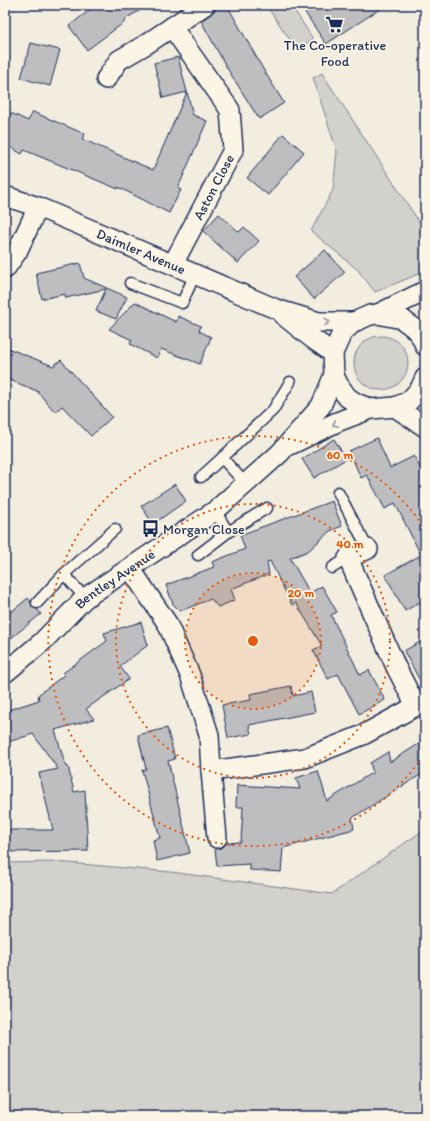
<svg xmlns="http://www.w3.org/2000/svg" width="430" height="1121" font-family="Itim,sans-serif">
  <rect width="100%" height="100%" fill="#f3ede0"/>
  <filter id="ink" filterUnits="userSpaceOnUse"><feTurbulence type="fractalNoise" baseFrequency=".025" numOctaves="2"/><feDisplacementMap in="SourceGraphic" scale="8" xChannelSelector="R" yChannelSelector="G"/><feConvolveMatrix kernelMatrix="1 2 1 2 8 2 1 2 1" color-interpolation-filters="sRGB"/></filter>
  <g filter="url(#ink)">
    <g fill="#d3d1cc" stroke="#778095">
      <polygon points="266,5 291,5 313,39 297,50"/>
      <polygon points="322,73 425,231 425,269 416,275 375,292 358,270 311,231 333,190 337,151 313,78"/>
      <circle cx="381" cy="363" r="27"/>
      <polygon points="425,829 425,1116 5,1116 5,863 57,862 171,872 332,894"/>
    </g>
    <g fill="#bebec0" stroke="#1b2f5e">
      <polygon points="96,5 149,5 125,19 126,21 87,50 69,26"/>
      <polygon points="222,5 227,5 263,69 284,103 259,119 227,68 201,21 211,14 215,9"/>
      <polygon points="300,5 386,5 326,44"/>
      <polygon points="31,43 60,50 50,86 21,78"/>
      <polygon points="178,57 187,92 163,98 154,63"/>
      <polygon points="187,92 193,115 207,121 178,188 181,190 169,213 118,187 118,189 24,150 22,154 5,144 5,124 11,113 28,121 33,112 85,134 82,139 153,170"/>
      <polygon points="283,134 304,152 268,195 247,178"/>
      <polygon points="219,214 239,232 244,227 259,241 238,263 203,231"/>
      <polygon points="325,250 345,272 314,299 294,277"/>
      <polygon points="80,263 84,278 127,297 116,319 96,311 106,289 66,298 65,294 42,299 36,273"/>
      <polygon points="135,302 176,322 178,316 201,326 199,331 211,337 200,364 161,349 157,358 130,344 132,340 109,329"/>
      <polygon points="5,347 53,366 61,360 112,417 91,436 62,406 55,412 37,391 5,378"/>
      <polygon points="377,438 390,468 414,456 425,477 425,599 405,611 385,575 421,555 395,503 385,509 367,475 361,478 349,451"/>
      <polygon points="334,439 346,459 314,478 302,459"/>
      <polygon points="175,484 186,501 153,524 141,506"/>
      <polygon points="332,501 342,526 330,531 308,551 290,558 310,593 322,586 337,612 331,615 360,675 369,670 385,700 359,714 338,674 328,679 313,650 322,646 296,603 292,605 270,561 267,562 269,574 231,589 235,600 218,607 211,599 180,611 173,604 166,585 214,567 212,562 245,549 240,535"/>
      <polygon points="28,598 31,602 32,607 37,609 41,614 5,643 5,617"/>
      <polygon points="141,622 148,645 120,666 129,679 86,709 94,719 55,730 66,767 68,766 74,792 85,790 88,851 5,852 5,830 53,830 39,773 58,769 33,734 5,743 5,711 39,700 38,695 64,675 63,673 107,641 104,633"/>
      <polygon points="425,639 425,690 404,651"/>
      <polygon points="291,686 293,696 311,692 315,712 249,725 251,734 228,738 222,705 251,700 250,694"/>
      <polygon points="167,728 175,759 168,761 190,853 157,861 153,840 160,838 142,770 146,769 138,735"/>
      <polygon points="425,740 425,772 352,818 354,829 283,848 281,872 250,870 250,864 217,866 215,849 223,847 227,843 241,842 243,807 236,807 237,785 300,789 296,778 318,771 327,801 373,772 370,763 388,752 390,762"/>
    </g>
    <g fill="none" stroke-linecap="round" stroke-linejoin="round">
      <defs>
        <g id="lane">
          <polyline points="130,283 182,303 195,274"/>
          <polyline points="201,477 222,458"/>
          <polyline points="245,483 222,458 273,410 290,382"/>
          <polyline points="338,492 368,549"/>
          <polyline points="228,532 267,508"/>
          <polyline points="198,555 228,532 215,511"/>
          <polyline points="332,568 348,558"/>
          <polyline points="85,598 64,574 115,529"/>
          <polyline points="37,603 64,574"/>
        </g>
        <g id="street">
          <polyline points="106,79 119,60 145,45 172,27"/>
          <path id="s1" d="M 5,196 L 38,207 L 276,309 L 319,322 L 354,322"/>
          <path id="s2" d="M 173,264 L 233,150 L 230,110 L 172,27 L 205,5"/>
          <polyline points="5,269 17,252 38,207"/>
          <polyline points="378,314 425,291"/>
          <polyline points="283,315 313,339 333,353"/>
          <polyline points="425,346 422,338 415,329 402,319 378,314 370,315 354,322 342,333 333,353 334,375 338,384 347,397 356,403 371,409 395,407 409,401 420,389 425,378"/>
          <polyline points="395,407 425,427"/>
          <polyline points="292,444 337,422 371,409"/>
          <polyline points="130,568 167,623 190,675 209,735 211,771 305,758 363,735 416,706 396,667 348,558 368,549"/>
          <path id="s3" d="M 5,673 L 42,642 L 85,598 L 215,511 L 280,453 L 321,406 L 334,375"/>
          <polyline points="211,771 217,838"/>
        </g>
      </defs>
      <use href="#lane" stroke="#1b2f5e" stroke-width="13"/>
      <use href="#street" stroke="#1b2f5e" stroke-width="22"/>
      <use href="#lane" stroke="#fcf5e5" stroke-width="10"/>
      <use href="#street" stroke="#fcf5e5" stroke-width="19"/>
    </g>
    <defs><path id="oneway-chevron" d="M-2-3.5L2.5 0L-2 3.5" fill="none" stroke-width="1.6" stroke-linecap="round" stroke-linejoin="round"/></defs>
    <g stroke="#8c92a2">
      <use href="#oneway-chevron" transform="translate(327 322)"/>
      <use href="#oneway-chevron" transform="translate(335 424) rotate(155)"/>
    </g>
  </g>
  <circle cx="253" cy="641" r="68" fill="#e8590c" fill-opacity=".12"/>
  <g fill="none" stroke="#e8590c" stroke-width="2" stroke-dasharray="2 4">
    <circle cx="253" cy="641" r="68"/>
    <circle cx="253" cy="641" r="137"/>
    <path d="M425 753A205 205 0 1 1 425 529"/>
  </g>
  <defs>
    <symbol id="supermarket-bare" viewBox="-9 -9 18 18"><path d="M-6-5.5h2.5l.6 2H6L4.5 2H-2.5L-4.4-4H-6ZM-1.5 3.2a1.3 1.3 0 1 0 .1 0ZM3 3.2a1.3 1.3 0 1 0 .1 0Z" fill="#1b2f5e" stroke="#fcf5e5" stroke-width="2.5" paint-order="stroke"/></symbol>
    <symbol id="bus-bare" viewBox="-9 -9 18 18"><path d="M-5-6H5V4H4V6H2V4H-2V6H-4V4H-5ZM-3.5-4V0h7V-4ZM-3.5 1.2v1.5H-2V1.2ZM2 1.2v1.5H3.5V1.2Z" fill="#1b2f5e" stroke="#fcf5e5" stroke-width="2.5" paint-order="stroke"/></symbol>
  </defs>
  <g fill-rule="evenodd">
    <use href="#supermarket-bare" x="322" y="12" width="25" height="25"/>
    <use href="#bus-bare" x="138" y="516" width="25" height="25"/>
  </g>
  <g text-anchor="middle" stroke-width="3.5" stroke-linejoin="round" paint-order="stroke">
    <g font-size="14" fill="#1b2f5e" stroke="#fcf5e5">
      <text x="335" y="50">The Co-operative<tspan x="335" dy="16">Food</tspan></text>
      <text x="163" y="534" text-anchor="start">Morgan Close</text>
    </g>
    <g font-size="14" fill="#1b2f5e" stroke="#fcf5e5">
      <text dy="5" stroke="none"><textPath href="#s2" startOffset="87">Aston Close</textPath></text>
      <text dy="5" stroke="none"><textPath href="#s1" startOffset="147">Daimler Avenue</textPath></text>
      <text dy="5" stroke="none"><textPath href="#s3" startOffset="145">Bentley Avenue</textPath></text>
    </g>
  </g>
  <circle cx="253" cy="641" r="6" fill="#e8590c" stroke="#fcf5e5" stroke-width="2"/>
  <g font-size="12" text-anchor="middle" font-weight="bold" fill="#e8590c" stroke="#fcf5e5" stroke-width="3.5" stroke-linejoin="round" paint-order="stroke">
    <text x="340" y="459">60 m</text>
    <text x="350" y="548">40 m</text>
    <text x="301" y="597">20 m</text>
  </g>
  <rect width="430" height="1121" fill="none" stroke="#fcf5e5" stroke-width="20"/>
  <rect x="10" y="10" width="410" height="1101" fill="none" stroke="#1b2f5e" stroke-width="1.5" filter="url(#ink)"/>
</svg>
